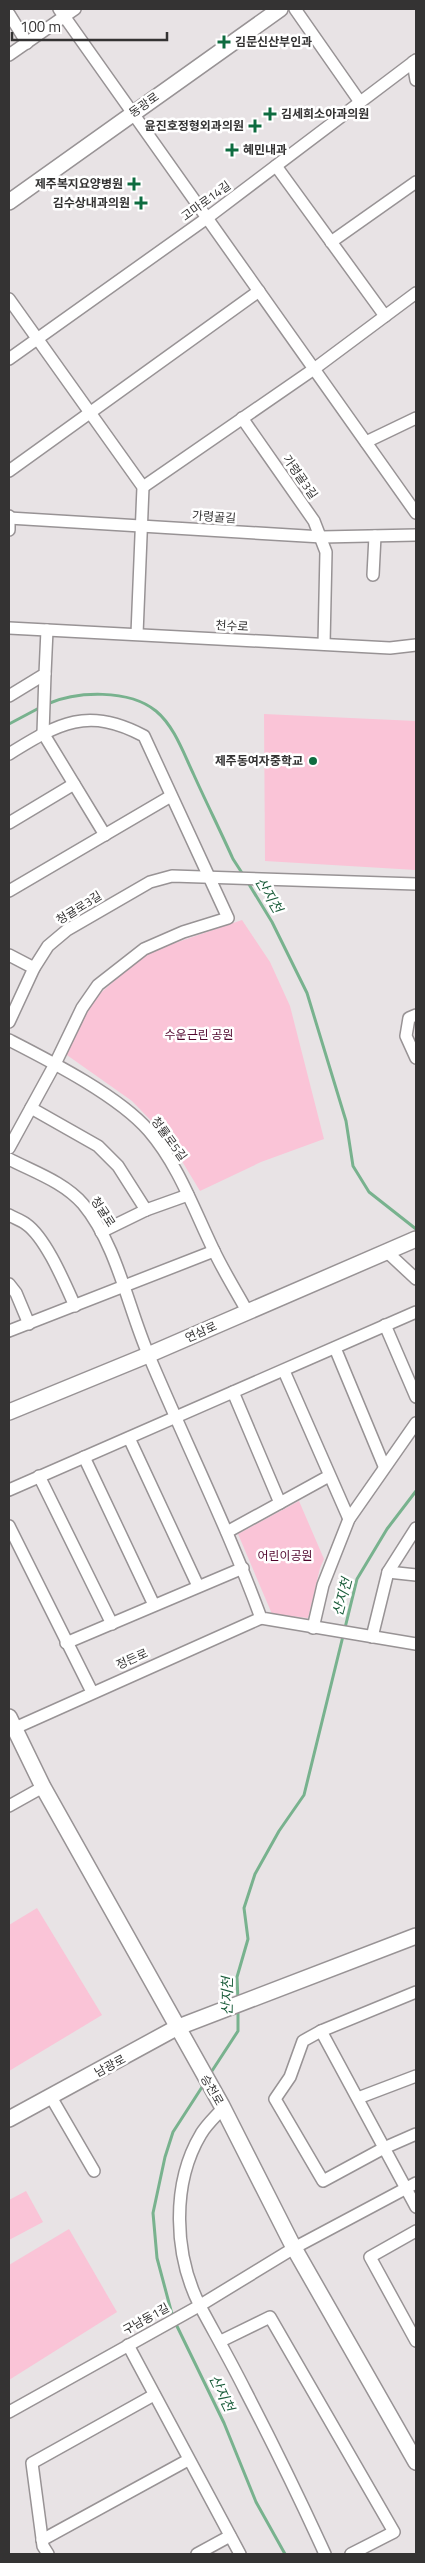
<svg xmlns="http://www.w3.org/2000/svg" width="425" height="2563" font-family="'Titillium Web','Noto Sans KR',sans-serif">
  <rect width="100%" height="100%" fill="#e8e3e5"/>
  <g fill="#fac4d7">
    <polygon points="264,714 416,721 416,870 265,861"/>
    <polygon points="242,920 270,962 290,1006 324,1139 261,1162 200,1191 168,1138 132,1101 64,1053 96,997 146,953"/>
    <polygon points="299,1501 324,1559 320,1568 308,1618 272,1614 238,1534"/>
    <polygon points="37,1908 102,2015 9,2071 9,1925"/>
    <polygon points="26,2191 43,2222 9,2240 9,2200"/>
    <polygon points="69,2229 117,2312 9,2380 9,2265"/>
  </g>
  <g fill="none" stroke-linecap="round" stroke-linejoin="round">
    <g stroke="#78b28e" stroke-width="3">
      <path d="M 47,704 C 77,691 129,689 156,711 C 174,726 183,752 193,773 C 206,802 220,830 233,859 L 244,876"/>
      <polyline points="9,724 41,707"/>
      <polyline points="247,881 272,922 307,993 346,1121 353,1166 369,1192 416,1229"/>
      <polyline points="238,2000 237,1977 248,1939 244,1908 255,1874 279,1831 304,1795 357,1579 387,1529 416,1491"/>
      <polyline points="210,2074 238,2031 238,2009"/>
      <polyline points="204,2084 173,2132 165,2157 153,2213 157,2258 173,2318 224,2423 256,2502 285,2554"/>
    </g>
    <defs>
      <g id="minor">
        <polyline points="59,9 416,513"/>
        <polyline points="295,9 360,102"/>
        <polyline points="9,14 27,43"/>
        <polyline points="9,55 75,9"/>
        <polyline points="413,62 416,80"/>
        <polyline points="276,166 385,316"/>
        <polyline points="331,242 416,182"/>
        <polyline points="9,299 143,487 137,634"/>
        <polyline points="9,359 207,218 416,60"/>
        <polyline points="242,418 314,521 326,552 324,644"/>
        <polyline points="366,442 416,418"/>
        <polyline points="9,471 259,291"/>
        <polyline points="143,487 314,369 416,293"/>
        <polyline points="9,516 9,530"/>
        <polyline points="9,518 322,537 416,535"/>
        <polyline points="373,575 375,536"/>
        <polyline points="9,628 390,648 416,645"/>
        <polyline points="45,674 43,733 105,835"/>
        <polyline points="9,696 45,674 47,630"/>
        <path d="M 9,754 C 59,723 88,706 144,736 L 228,918 L 183,932 L 144,949 L 98,985 L 82,1008 L 55,1064 L 9,1148"/>
        <polyline points="9,823 74,784"/>
        <polyline points="9,891 171,796"/>
        <polyline points="9,955 34,968"/>
        <polyline points="416,1015 409,1018 406,1036 416,1058"/>
        <polyline points="9,1022 34,968 48,946 67,930 150,882 172,876 416,884"/>
        <path d="M 9,1040 C 50,1061 119,1096 149,1131 C 179,1166 194,1210 214,1251 C 224,1272 236,1291 247,1311"/>
        <polyline points="31,1108 98,1146 118,1166 146,1210"/>
        <path d="M 9,1159 C 34,1172 64,1182 83,1204 C 117,1245 128,1308 149,1356 C 186,1444 228,1528 261,1618 L 416,1644"/>
        <path d="M 9,1215 C 14,1218 21,1220 26,1224 C 46,1238 65,1284 75,1306"/>
        <polyline points="101,1232 146,1210 188,1195"/>
        <polyline points="386,1251 416,1279"/>
        <polyline points="9,1284 16,1293 29,1324"/>
        <polyline points="385,1325 416,1397"/>
        <polyline points="9,1331 214,1251"/>
        <polyline points="335,1348 384,1466"/>
        <polyline points="284,1371 349,1519"/>
        <polyline points="233,1392 280,1503"/>
        <polyline points="129,1438 198,1586"/>
        <polyline points="84,1457 154,1605"/>
        <polyline points="39,1476 112,1624"/>
        <polyline points="9,1490 416,1312"/>
        <polyline points="9,1526 92,1692"/>
        <polyline points="227,1532 329,1476"/>
        <polyline points="388,1572 416,1575"/>
        <polyline points="313,1628 323,1585 349,1519 416,1423"/>
        <polyline points="372,1637 388,1572 416,1528"/>
        <polyline points="66,1643 243,1568"/>
        <polyline points="15,1728 261,1618"/>
        <polyline points="9,1806 43,1787"/>
        <polyline points="416,1992 321,2031 303,2041 290,2077 275,2099 323,2181 384,2148 416,2134"/>
        <polyline points="321,2031 416,2207"/>
        <polyline points="51,2097 94,2171"/>
        <polyline points="358,2098 416,2076"/>
        <path d="M 223,2108 C 216,2116 206,2125 201,2134 C 171,2184 174,2255 200,2306 C 215,2334 231,2362 245,2390 C 273,2444 300,2499 325,2554"/>
        <polyline points="416,2231 370,2257 416,2341"/>
        <polyline points="221,2341 270,2317 394,2532 351,2554"/>
        <polyline points="128,2345 240,2554"/>
        <polyline points="9,2412 199,2306 294,2248 416,2183"/>
        <polyline points="42,2540 188,2460"/>
        <polyline points="48,2554 43,2546 32,2463 154,2395"/>
        <polyline points="197,2554 230,2536"/>
      </g>
      <g id="major">
        <polyline points="9,202 280,9"/>
        <polyline points="9,1412 148,1355 416,1239"/>
        <polyline points="9,1717 43,1787 222,2106 294,2248 416,2462"/>
        <polyline points="9,2119 176,2028 416,1936"/>
      </g>
    </defs>
    <use href="#minor" stroke="#989395" stroke-width="14"/>
    <use href="#major" stroke="#989395" stroke-width="18"/>
    <use href="#minor" stroke="#fff" stroke-width="11"/>
    <use href="#major" stroke="#fff" stroke-width="15"/>
  </g>
  <g fill="#0e6c40" stroke="#fff" stroke-width="2">
    <path d="M221.5 34.5h5v5h5v5h-5v5h-5v-5h-5v-5h5z"/>
    <path d="M267.5 106.5h5v5h5v5h-5v5h-5v-5h-5v-5h5z"/>
    <path d="M252.5 118.5h5v5h5v5h-5v5h-5v-5h-5v-5h5z"/>
    <path d="M229.5 142.5h5v5h5v5h-5v5h-5v-5h-5v-5h5z"/>
    <path d="M131.5 176.5h5v5h5v5h-5v5h-5v-5h-5v-5h5z"/>
    <path d="M138.5 195.5h5v5h5v5h-5v5h-5v-5h-5v-5h5z"/>
    <circle cx="313" cy="761" r="5"/>
  </g>
  <g text-anchor="middle" stroke-width="5" stroke-linejoin="round" paint-order="stroke">
    <g font-size="12" font-weight="bold" fill="#343333" stroke="#fff" text-anchor="end">
      <text x="235" y="46" text-anchor="start">김문신산부인과</text>
      <text x="281" y="118" text-anchor="start">김세희소아과의원</text>
      <text x="244" y="130">윤진호정형외과의원</text>
      <text x="243" y="154" text-anchor="start">혜민내과</text>
      <text x="123" y="188">제주복지요양병원</text>
      <text x="130" y="207">김수상내과의원</text>
      <text x="303" y="765">제주동여자중학교</text>
    </g>
    <g font-size="12" fill="#343333" stroke="#fff">
      <text transform="translate(144 105) rotate(-35)" y="4">동광로</text>
      <text transform="translate(206 201) rotate(-36)" y="4">고마로14길</text>
      <text transform="translate(300 477) rotate(55)" y="4">가령골3길</text>
      <text transform="translate(214 517) rotate(4)" y="4">가령골길</text>
      <text transform="translate(232 626) rotate(3)" y="4">천수로</text>
      <text transform="translate(79 908) rotate(-32)" y="4">청귤로3길</text>
      <text transform="translate(169 1139) rotate(54)" y="4">청률로5길</text>
      <text transform="translate(103 1212) rotate(57)" y="4">청귤로</text>
      <text transform="translate(201 1332) rotate(-24)" y="4">연삼로</text>
      <text transform="translate(132 1659) rotate(-24)" y="4">정든로</text>
      <text transform="translate(110 2066) rotate(-28)" y="4">남광로</text>
      <text transform="translate(212 2090) rotate(60)" y="4">승천로</text>
      <text transform="translate(146 2319) rotate(-29)" y="4">구남동1길</text>
    </g>
    <g font-size="12" fill="#50062d" stroke="#fff">
      <text x="199" y="1039">수운근린 공원</text>
      <text x="285" y="1560">어린이공원</text>
    </g>
    <g font-size="14" font-style="italic" fill="#1b5d3b" stroke="#fff">
      <text transform="translate(269 895) rotate(59)" y="5">산지천</text>
      <text transform="translate(342 1597) rotate(-75)" y="5">산지천</text>
      <text transform="translate(227 1996) rotate(-89)" y="5">산지천</text>
      <text transform="translate(222 2393) rotate(64)" y="5">산지천</text>
    </g>
  </g>
  <rect width="425" height="2563" fill="none" stroke="#343333" stroke-width="20"/>
  <path d="M12 32v8h155v-8" fill="none" stroke="#343333" stroke-width="2.5"/>
  <text x="20" y="32" font-size="15" fill="#343333" stroke="#ffffff" stroke-width="4" paint-order="stroke">100 m</text>
</svg>
